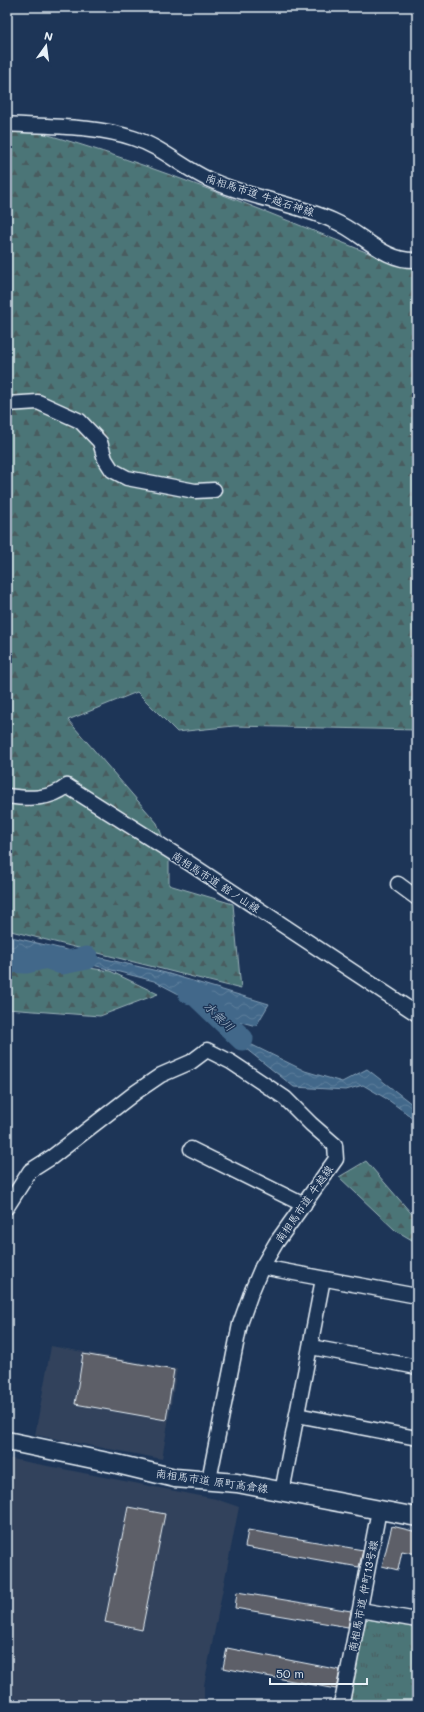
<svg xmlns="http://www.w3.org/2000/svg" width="424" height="1712" font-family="Mali,'Klee One',sans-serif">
  <defs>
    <pattern id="grass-tufts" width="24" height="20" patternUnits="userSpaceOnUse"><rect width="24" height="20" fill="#4c7477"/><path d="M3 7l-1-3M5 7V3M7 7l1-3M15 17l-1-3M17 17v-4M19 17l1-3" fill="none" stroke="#495c5e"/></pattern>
    <pattern id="forest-firs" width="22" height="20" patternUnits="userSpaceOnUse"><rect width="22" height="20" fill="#4c7477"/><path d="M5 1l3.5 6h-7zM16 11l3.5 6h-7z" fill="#495c5e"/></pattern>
    <pattern id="water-waves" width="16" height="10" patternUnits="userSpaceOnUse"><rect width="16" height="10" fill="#42688a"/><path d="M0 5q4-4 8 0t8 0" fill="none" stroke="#5d7e9b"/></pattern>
  </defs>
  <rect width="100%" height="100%" fill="#1d3557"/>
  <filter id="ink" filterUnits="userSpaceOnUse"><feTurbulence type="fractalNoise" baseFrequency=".025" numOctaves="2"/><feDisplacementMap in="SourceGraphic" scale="8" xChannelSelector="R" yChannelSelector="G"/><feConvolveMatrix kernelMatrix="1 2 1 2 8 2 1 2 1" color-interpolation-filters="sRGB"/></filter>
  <g filter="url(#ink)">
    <g fill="#30425c">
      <polygon points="51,1346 177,1369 162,1459 35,1435"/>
      <polygon points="7,1458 216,1499 239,1507 204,1685 204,1705 7,1705"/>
    </g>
    <polygon fill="url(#grass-tufts)" stroke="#9ab2b8" points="366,1619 417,1628 417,1705 347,1705"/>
    <g fill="url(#forest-firs)" stroke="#9ab2b8">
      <path d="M 7,124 C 136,156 258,209 381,258 L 395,263 L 417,267 L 417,730 L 234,726 L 177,732 L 137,692 L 68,720 L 157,823 L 169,853 L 169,885 L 233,904 L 241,989 L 7,930 Z"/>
      <polygon points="75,966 110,971 158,994 100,1016 7,1009 7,971"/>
      <polygon points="366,1161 417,1220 417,1243 395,1230 339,1177"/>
    </g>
    <path fill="url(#water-waves)" stroke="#849fb6" d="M 7,936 L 166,973 L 269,1004 L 256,1026 L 223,1017 L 246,1042 L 305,1071 L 342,1082 L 367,1069 L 417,1108 L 417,1121 L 387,1099 L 363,1085 L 346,1090 L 294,1087 L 226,1033 L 217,1014 L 154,981 L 81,962 L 7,967 L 7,958 C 19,957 34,954 44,961 L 69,960 L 7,951 Z"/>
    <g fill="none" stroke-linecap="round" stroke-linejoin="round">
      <g stroke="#42688a" stroke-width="23">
        <polyline points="7,961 26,962 46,957 62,963 87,958"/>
        <polyline points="189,992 197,996 242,1039"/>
      </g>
    </g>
    <g fill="#5d5f67" stroke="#e8f1f8">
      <polygon points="83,1354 174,1370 166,1420 75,1404"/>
      <polygon points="128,1507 165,1514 142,1630 105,1622"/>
      <polygon points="392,1526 417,1532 417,1554 402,1551 398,1570 382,1566"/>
      <polygon points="248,1530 363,1550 359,1567 245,1547"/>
      <polygon points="237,1592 351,1611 348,1627 235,1608"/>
      <polygon points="227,1648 340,1670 336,1689 223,1668"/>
    </g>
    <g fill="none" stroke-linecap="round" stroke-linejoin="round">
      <defs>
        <g id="minor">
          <path d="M 7,124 C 49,127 93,125 133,138 C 162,147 183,168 210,180 C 250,198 294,203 334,221 C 363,233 383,262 417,260"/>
          <polyline points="7,404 38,402 80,421 100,442 105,459 112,470 127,478 195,491 214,490"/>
          <path d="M 7,796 C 28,799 50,800 67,786 L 189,863 L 417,1014"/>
          <polyline points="398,884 417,898"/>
          <polyline points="191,1149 304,1205"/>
          <polyline points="7,1207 30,1171 52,1157 136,1092 161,1075 191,1062 207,1050 231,1062 285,1098 311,1124 335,1145 336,1159 276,1243 262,1267 251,1293 240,1324 209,1480"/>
          <polyline points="262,1267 417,1296"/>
          <polyline points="311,1347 417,1367"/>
          <polyline points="297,1415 417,1438"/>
          <polyline points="282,1492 323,1279"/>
          <polyline points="361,1610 417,1620"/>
          <polyline points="340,1705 343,1697 379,1510"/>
        </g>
        <polyline id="tertiary" points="7,1441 117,1464 175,1478 237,1483 417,1517"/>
      </defs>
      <use href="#minor" stroke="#e8f1f8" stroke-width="17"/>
      <use href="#tertiary" stroke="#e8f1f8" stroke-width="21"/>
      <use href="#minor" stroke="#1d3557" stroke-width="14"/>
      <use href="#tertiary" stroke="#1d3557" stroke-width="18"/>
    </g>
  </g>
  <g text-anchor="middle" stroke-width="3" stroke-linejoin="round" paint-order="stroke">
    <g font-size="11" fill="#e8f1f8" stroke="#1d3557">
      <text transform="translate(260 195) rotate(18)" y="4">南相馬市道 牛越石神線</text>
      <text transform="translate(216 882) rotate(33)" y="4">南相馬市道 舘ノ山線</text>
      <text transform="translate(304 1204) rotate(-55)" y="4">南相馬市道 牛越線</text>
      <text transform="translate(212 1481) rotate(8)" y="4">南相馬市道 原町高倉線</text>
      <text transform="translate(363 1596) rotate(-79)" y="4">南相馬市道 仲町13号線</text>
    </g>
    <g font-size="12" font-style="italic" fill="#aec1d2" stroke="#1d3557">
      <text transform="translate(219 1017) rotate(44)" y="4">水無川</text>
    </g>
  </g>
  <rect width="424" height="1712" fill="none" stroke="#1d3557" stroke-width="24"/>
  <rect x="12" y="12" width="400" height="1688" fill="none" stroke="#e8f1f8" stroke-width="1.5" filter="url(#ink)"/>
  <g transform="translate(46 46) rotate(14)" stroke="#1d3557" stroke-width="3" paint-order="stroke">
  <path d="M0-3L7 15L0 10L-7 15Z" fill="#e8f1f8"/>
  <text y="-6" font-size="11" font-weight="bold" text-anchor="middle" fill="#e8f1f8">N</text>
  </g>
  <path d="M270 1678v6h97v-6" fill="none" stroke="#e8f1f8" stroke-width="2"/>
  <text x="276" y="1678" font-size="12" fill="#e8f1f8" stroke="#1d3557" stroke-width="3" paint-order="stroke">50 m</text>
</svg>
